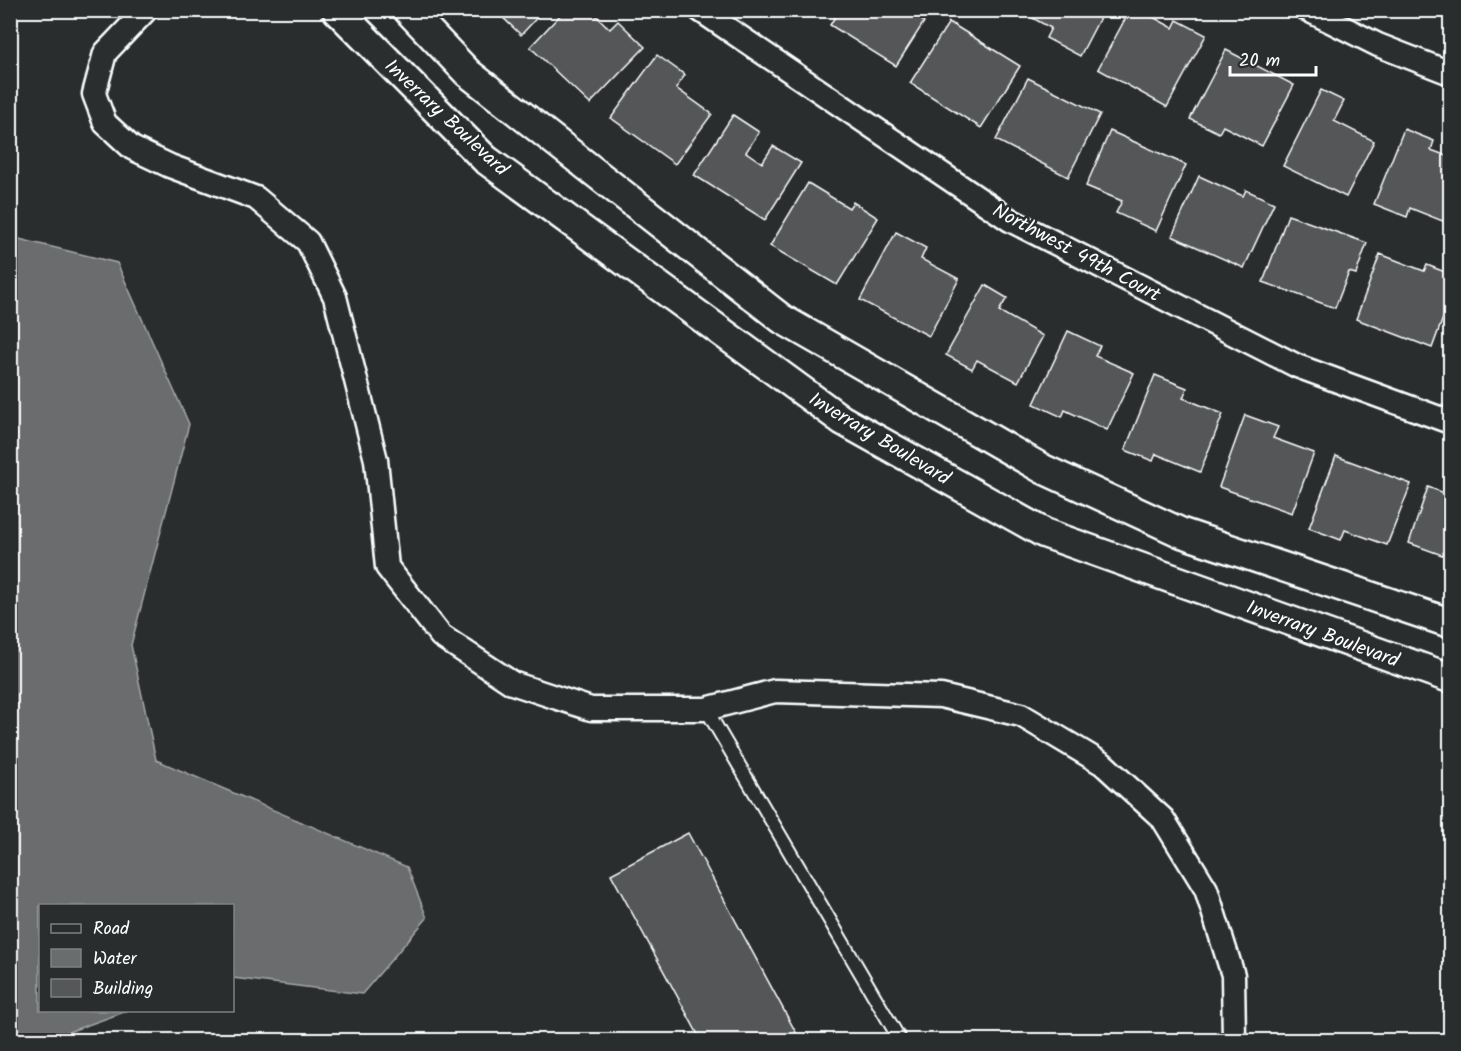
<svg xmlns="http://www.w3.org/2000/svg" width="1461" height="1051" font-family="Kalam,sans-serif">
  <rect width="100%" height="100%" fill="#2a2d2e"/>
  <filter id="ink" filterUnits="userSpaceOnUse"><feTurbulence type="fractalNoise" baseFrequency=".0167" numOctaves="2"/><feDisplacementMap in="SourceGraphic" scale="12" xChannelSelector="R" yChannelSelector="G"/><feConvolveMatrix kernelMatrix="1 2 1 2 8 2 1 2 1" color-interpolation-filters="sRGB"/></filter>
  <g filter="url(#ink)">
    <polygon fill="#6a6c6d" stroke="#a6a7a7" stroke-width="1.5" points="11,237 117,263 189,424 131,645 156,760 407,867 427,918 362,994 233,978 232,906 40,906 40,1010 127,1011 46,1040 11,1040"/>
    <g fill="#555758" stroke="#fff" stroke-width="1.5">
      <polygon points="495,10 544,10 521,35"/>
      <polygon points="565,10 590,10 610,29 618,21 645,47 590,104 530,47"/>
      <polygon points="839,10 907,10 924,22 896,66 830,25"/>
      <polygon points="1018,10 1104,10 1080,56 1046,38 1051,28"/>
      <polygon points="1130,10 1140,10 1173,28 1177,20 1206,35 1167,107 1098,69"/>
      <polygon points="949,22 1020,66 981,128 910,83"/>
      <polygon points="1226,50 1294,85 1262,146 1223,126 1219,133 1190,119"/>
      <polygon points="657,55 685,75 676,88 712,114 675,164 611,118"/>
      <polygon points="1028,78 1100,114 1068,177 996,140"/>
      <polygon points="1321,90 1344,101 1334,121 1374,141 1346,197 1283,166"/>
      <polygon points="733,115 759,132 746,152 762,163 773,146 801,163 765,220 694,175"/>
      <polygon points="1404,129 1434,141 1431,150 1450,157 1450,224 1410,208 1407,217 1374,204"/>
      <polygon points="1110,131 1186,165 1156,231 1116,213 1122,201 1086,186"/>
      <polygon points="1199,176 1243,196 1246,190 1274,203 1244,268 1172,236"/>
      <polygon points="808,183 849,208 853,202 878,218 837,285 770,246"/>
      <polygon points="1288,215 1367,243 1356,274 1349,272 1335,308 1263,282"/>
      <polygon points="896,232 926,248 921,259 959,279 929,336 860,300"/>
      <polygon points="1380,254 1424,271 1427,265 1450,274 1450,299 1432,348 1356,319"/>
      <polygon points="985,285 1007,298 999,311 1043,336 1018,382 977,360 972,369 946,355"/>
      <polygon points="1068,331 1100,346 1095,356 1134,373 1107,430 1065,410 1062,417 1034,404"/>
      <polygon points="1155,375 1187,388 1183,398 1223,414 1200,472 1156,454 1153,461 1125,450"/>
      <polygon points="1245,415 1278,427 1273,438 1314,453 1292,513 1219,487"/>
      <polygon points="1336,456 1411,484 1387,545 1345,530 1341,540 1309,528"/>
      <polygon points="1428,487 1450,495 1450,558 1409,543"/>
      <polygon points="688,833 800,1040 701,1040 611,874"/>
    </g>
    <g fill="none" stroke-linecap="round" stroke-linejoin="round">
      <defs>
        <polyline id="service" points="706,709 900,1040"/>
        <g id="minor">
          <polyline points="146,10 105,53 94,94 105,123 132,148 170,166 256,198 308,242 335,297 376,460 387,567 441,636 512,683 591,709 706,709 775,691 941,696 1021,715 1103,764 1163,819 1206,889 1233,975 1234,1040"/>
          <polyline points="700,10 1010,220 1297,366 1450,422"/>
          <polyline points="1308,10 1378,45 1450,73"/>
        </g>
        <g id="tertiary">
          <polyline points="337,10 485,159 842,420 1044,533 1450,678"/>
          <polyline points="408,10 468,73 782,319 1043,469 1182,533 1450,623"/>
        </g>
      </defs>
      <use href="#service" stroke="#fff" stroke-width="16"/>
      <use href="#minor" stroke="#fff" stroke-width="27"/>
      <use href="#tertiary" stroke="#fff" stroke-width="33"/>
      <use href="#service" stroke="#2a2d2e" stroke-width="12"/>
      <use href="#minor" stroke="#2a2d2e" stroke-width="22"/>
      <use href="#tertiary" stroke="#2a2d2e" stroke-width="28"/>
    </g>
  </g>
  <g text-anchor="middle" stroke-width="5" stroke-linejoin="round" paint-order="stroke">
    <g font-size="20" fill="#fff" stroke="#2a2d2e">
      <text transform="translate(447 117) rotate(43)" y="7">Inverrary Boulevard</text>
      <text transform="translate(1077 252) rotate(28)" y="7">Northwest 49th Court</text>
      <text transform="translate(880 438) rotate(31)" y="7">Inverrary Boulevard</text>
      <text transform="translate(1323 633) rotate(20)" y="7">Inverrary Boulevard</text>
    </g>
  </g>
  <rect width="1461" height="1051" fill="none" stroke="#2a2d2e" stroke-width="36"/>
  <rect x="18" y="18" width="1425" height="1015" fill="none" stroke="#fff" stroke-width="2" filter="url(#ink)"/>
  <rect x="39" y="904" width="195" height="108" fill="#2a2d2e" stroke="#7f8182" stroke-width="1.5"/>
  <rect x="51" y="924" width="30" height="9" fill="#2a2d2e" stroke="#7f8182" stroke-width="1.5"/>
  <text x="93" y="934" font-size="18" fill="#ffffff">Road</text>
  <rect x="51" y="949" width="30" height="18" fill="#6a6c6d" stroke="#7f8182" stroke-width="1.5"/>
  <text x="93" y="964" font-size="18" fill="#ffffff">Water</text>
  <rect x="51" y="979" width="30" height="18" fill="#555758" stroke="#7f8182" stroke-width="1.5"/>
  <text x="93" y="994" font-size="18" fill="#ffffff">Building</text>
  <path d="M1230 66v9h86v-9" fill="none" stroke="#ffffff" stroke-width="3"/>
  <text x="1239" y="66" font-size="18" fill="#ffffff" stroke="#2a2d2e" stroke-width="4.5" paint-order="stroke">20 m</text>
</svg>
